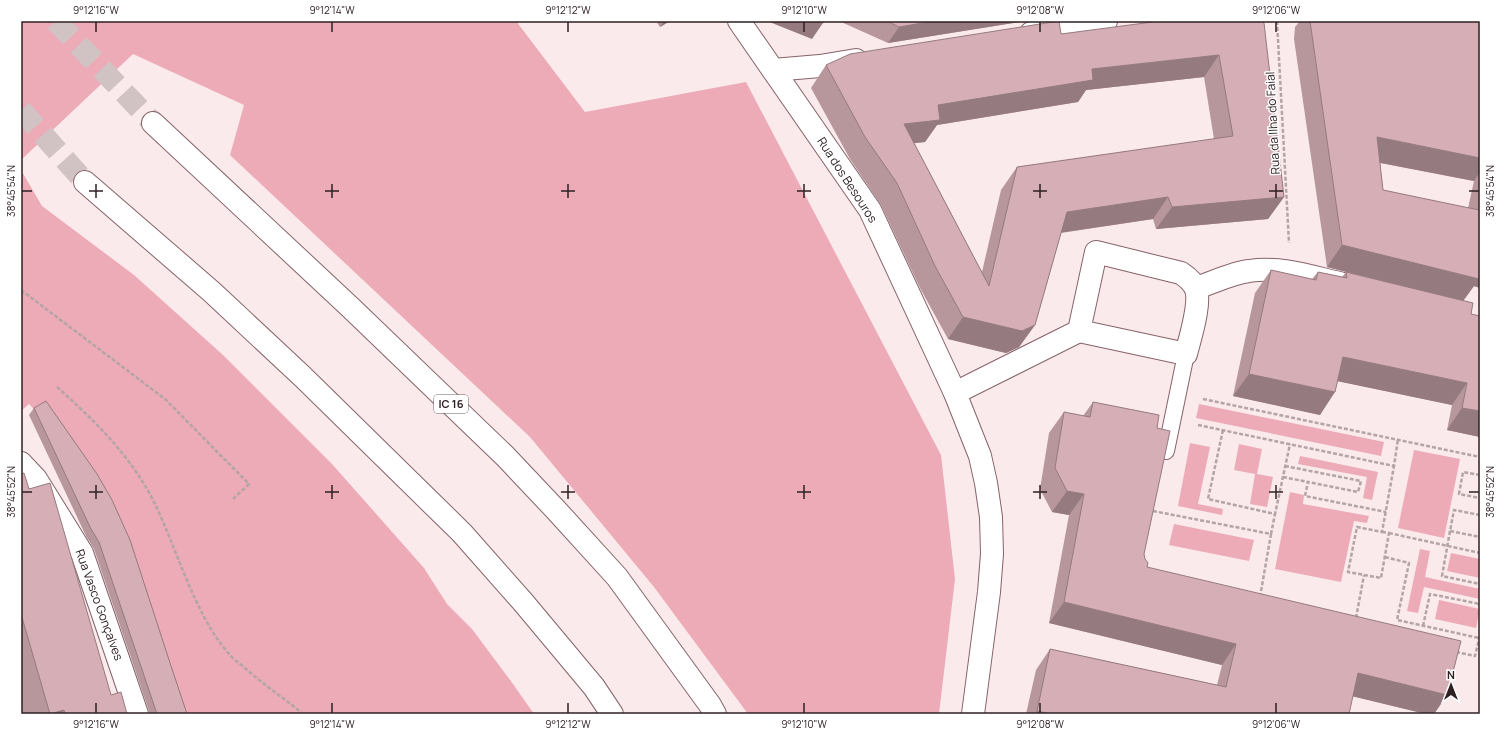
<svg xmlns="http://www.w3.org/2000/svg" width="1501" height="735" font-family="Manrope,sans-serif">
  <rect width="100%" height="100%" fill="#faeaec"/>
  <g fill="#edabb7">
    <polygon points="21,21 516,21 585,112 746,82 941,455 955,579 939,714 748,714 654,587 530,437 230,155 244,105 133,54 21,160"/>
    <polygon points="21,170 42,206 134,275 223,355 332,464 424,568 447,604 472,629 513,684 534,714 180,714 69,448 29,404 21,411"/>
    <polygon points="1199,404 1384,442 1381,456 1196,418"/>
    <polygon points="1190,443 1210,447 1198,504 1223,509 1222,515 1178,506"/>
    <polygon points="1239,444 1262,449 1257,474 1273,477 1267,507 1250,504 1255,474 1234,470"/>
    <polygon points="1414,450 1460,459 1444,538 1398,528"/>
    <polygon points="1300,456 1378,472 1372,500 1363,498 1367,477 1298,464"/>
    <polygon points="1290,492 1304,495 1303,504 1369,516 1367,523 1354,521 1341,582 1275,569"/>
    <polygon points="1174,524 1254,540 1249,561 1169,545"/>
    <polygon points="1420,549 1430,551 1425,577 1480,589 1480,599 1424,587 1418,613 1407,611"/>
    <polygon points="1451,553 1480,559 1480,578 1447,571"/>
    <polygon points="1439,600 1480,609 1476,628 1435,619"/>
  </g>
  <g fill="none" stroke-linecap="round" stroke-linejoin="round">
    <g stroke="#d1c2c4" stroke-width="22" stroke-dasharray="22 11" stroke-linecap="butt">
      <polyline points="56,21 153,123"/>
      <polyline points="21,110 85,182"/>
    </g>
    <defs>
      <polyline id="lane" points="1166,451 1186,354"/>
      <g id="street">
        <polyline points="1031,33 1106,21"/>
        <polyline points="773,70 820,66 856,60"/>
        <path d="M 1096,252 L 1181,273 C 1187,277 1193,282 1196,289 C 1201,304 1190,338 1186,354 L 1079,331 Z"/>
        <path d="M 1196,288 C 1212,283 1232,273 1249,271 C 1281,266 1312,277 1343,284"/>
        <polyline points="955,393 1079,331"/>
        <polyline points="21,463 36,479 82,553 137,714"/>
      </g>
      <polyline id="secondary" points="739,21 870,210 955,393 980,456 986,483 991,517 992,554 989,592 973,714"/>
      <g id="highway">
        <polyline points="153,123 350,307 505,456 556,510 617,577 710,705 715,714"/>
        <polyline points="85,182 212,292 303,377 462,533 523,602 594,687 612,714"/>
      </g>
    </defs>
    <use href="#lane" stroke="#866369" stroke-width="18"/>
    <use href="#street" stroke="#866369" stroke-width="24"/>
    <use href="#secondary" stroke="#866369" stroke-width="24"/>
    <use href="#highway" stroke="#866369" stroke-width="24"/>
    <g stroke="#b3a4a6" stroke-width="2.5" stroke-dasharray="4 2" stroke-linecap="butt">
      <polyline points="1277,21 1289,243"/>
      <polyline points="21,290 165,399 249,484 232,500"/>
      <path d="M 57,387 C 94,420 130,455 153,500 C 177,548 194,615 230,655 C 234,660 241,664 246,669 C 264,685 284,698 303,714"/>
      <polyline points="1203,399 1480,457"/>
      <polyline points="1198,425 1394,466 1398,439"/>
      <polyline points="1223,430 1208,499 1275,514 1290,444"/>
      <polyline points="1285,466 1361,481 1358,492 1308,482 1305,496 1386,512"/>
      <polyline points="1480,475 1463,472 1459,494 1480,498"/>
      <polyline points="1283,477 1308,482"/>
      <polyline points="1153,511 1271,534 1275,514"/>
      <polyline points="1480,515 1454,510 1450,531 1480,537"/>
      <polyline points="1450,531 1442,576 1480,584"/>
      <polyline points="1382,532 1389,533 1381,578 1348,572 1357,527 1382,532 1394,466"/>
      <polyline points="1389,533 1480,553"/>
      <polyline points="1385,557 1409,563 1397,620 1479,638"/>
      <polyline points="1260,597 1271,534"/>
      <polyline points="1356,618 1364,575"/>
      <polyline points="1423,626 1430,594 1480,604"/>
      <polyline points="1456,652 1475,656 1480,635"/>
    </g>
    <use href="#lane" stroke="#fff" stroke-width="16"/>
    <use href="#street" stroke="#fff" stroke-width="22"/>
    <use href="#secondary" stroke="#fff" stroke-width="22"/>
    <use href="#highway" stroke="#fff" stroke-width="22"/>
  </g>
  <g fill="#b7969c" fill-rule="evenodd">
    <polygon points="656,21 670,21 660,27"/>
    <polygon points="839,21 1026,21 888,43"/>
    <path d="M 1262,21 L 1284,197 L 1268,219 L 1156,229 L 1153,219 L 1061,233 L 1035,325 L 1019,347 L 1006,353 L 948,339 L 920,288 L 881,205 L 850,159 L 811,88 L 826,65 L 1061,34 ZM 1204,77 L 1214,139 L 1017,167 L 1001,190 L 982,272 L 914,143 L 925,142 L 937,125 L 1078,102 L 1086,90 Z"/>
    <path d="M 1300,21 L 1480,21 L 1480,288 L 1474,286 L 1463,301 L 1471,314 L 1480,437 L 1447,430 L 1452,405 L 1338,381 L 1320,415 L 1233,396 L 1255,293 L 1271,270 L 1312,279 L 1318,272 L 1342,277 L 1346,272 L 1327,267 L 1294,39 L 1295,27 ZM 1380,163 L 1474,181 L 1468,208 L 1383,190 Z"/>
    <polygon points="1093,402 1157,428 1144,554 1145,559 1147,567 1447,695 1434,714 1426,714 1352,696 1348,714 1026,714 1036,670 1050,649 1217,685 1222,665 1049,623 1069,515 1052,512 1040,489 1049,433 1064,412 1083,416"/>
    <polygon points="34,408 172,669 187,714 150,714 94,549 86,536 29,415"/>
    <polygon points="21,474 29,489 111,695 127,714 23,714 21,707"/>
  </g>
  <g fill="#957a7f">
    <polygon points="664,21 670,21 660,27"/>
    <polygon points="767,21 818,21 823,23 812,39"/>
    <polygon points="934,21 1026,21 888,43 899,27"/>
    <polygon points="1219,55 1204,77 1086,90 1078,102 937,125 925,142 888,146 904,124 938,105 1092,69"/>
    <polygon points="1377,137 1480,158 1480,172 1474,181 1361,159"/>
    <polygon points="1168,197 1153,219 1051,234 1067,212"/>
    <polygon points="1284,197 1268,219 1156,229 1172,207"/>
    <polygon points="1342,245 1480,266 1480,288 1474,286 1463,301 1327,267"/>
    <polygon points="963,317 1035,325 1019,347 1006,353 948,339"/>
    <polygon points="1343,357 1467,383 1452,405 1327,379"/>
    <polygon points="1249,374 1335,392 1320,415 1233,396"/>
    <polygon points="1462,408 1480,411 1480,437 1447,430"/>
    <polygon points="1067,491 1084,494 1069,515 1052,512"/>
    <polygon points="1064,602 1236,644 1222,665 1049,623"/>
    <polygon points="1358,673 1447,695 1434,714 1426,714 1343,694"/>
    <polygon points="64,710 62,714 51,714"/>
    <polygon points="1037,711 1051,714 1035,714"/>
  </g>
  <g fill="#d5afb5" stroke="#957a7f" fill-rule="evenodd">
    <polygon points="818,21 824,21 823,23"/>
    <polygon points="887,21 934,21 899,27"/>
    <path d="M 1059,21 L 1061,34 L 1160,21 L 1262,21 L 1264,23 L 1284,197 L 1172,207 L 1168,197 L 1067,212 L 1035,325 L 1022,331 L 963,317 L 935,266 L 897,183 L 865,137 L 826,65 L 850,54 ZM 1219,55 L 1233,136 L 1017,167 L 989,286 L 904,124 L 940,120 L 938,105 L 1093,80 L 1092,69 Z"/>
    <polygon points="1310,21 1480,21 1480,158 1377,137 1383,190 1479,210 1480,204 1480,274 1479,279 1342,245"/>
    <polygon points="1271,270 1316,280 1318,272 1347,278 1346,272 1473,303 1471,314 1480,316 1480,411 1462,408 1467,383 1343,357 1335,392 1249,374"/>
    <polygon points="46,401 97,474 112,500 130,540 172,669 187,714 157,714 99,542 91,529 34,408"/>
    <polygon points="1093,402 1159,415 1157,428 1170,431 1144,554 1145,559 1148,563 1147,567 1461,641 1447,695 1358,673 1349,714 1051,714 1037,711 1050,649 1226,687 1236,644 1064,602 1084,494 1067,491 1055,468 1064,412 1090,417"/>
    <polygon points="24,473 29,489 50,483 111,695 121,692 127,714 65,714 64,710 50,714 21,614 21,474"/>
  </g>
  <path fill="none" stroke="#2e2023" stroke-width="1.5" d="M 96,22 L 96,32M 332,22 L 332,32M 568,22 L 568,32M 804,22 L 804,32M 1040,22 L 1040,32M 1276,22 L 1276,32M 96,184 L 96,198M 332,184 L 332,198M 568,184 L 568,198M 804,184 L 804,198M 1040,184 L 1040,198M 1276,184 L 1276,198M 22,191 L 32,191M 89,191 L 103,191M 325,191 L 339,191M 561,191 L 575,191M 797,191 L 811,191M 1033,191 L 1047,191M 1269,191 L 1283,191M 1469,191 L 1479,191M 96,485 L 96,499M 332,485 L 332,499M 568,485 L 568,499M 804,485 L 804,499M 1040,485 L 1040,499M 1276,485 L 1276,499M 22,492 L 32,492M 89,492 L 103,492M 325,492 L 339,492M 561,492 L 575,492M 797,492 L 811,492M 1033,492 L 1047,492M 1269,492 L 1283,492M 1469,492 L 1479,492M 96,703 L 96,713M 332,703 L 332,713M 568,703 L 568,713M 804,703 L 804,713M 1040,703 L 1040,713M 1276,703 L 1276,713"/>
  <g text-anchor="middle" stroke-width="3" stroke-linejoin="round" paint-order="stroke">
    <rect fill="#fff" stroke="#6d6365" stroke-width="1" x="434" y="395" width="34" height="18" rx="3"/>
    <g font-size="11" font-weight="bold" fill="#2e2023">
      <text x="451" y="408">IC 16</text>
    </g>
    <g font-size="12" fill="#2e2023" stroke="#fff">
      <text transform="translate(1273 123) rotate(-93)" y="4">Rua da Ilha do Faial</text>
      <text transform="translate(847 180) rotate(57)" y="4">Rua dos Besouros</text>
      <text transform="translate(99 605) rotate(70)" y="4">Rua Vasco Gonçalves</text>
    </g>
  </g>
  <rect width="1501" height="735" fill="none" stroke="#ffffff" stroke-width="44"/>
  <g transform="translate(1451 685)" stroke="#ffffff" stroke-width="3" paint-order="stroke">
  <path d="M0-3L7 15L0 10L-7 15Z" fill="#2e2023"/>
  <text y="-6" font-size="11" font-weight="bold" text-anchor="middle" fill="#2e2023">N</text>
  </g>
  <rect x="22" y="22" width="1457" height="691" fill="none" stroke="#2e2023" stroke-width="1.5"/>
  <g font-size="10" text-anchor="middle" fill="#2e2023">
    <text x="96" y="14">9°12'16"W</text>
    <text x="332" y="14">9°12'14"W</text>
    <text x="568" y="14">9°12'12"W</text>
    <text x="804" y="14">9°12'10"W</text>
    <text x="1040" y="14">9°12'08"W</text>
    <text x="1276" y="14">9°12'06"W</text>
    <text transform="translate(11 191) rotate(-90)" y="4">38°45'54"N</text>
    <text transform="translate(1490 191) rotate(-90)" y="4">38°45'54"N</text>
    <text transform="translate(11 492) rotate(-90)" y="4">38°45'52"N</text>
    <text transform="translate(1490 492) rotate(-90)" y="4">38°45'52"N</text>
    <text x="96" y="728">9°12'16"W</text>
    <text x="332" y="728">9°12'14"W</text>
    <text x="568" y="728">9°12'12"W</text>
    <text x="804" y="728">9°12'10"W</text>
    <text x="1040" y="728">9°12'08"W</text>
    <text x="1276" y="728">9°12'06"W</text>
  </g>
</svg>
